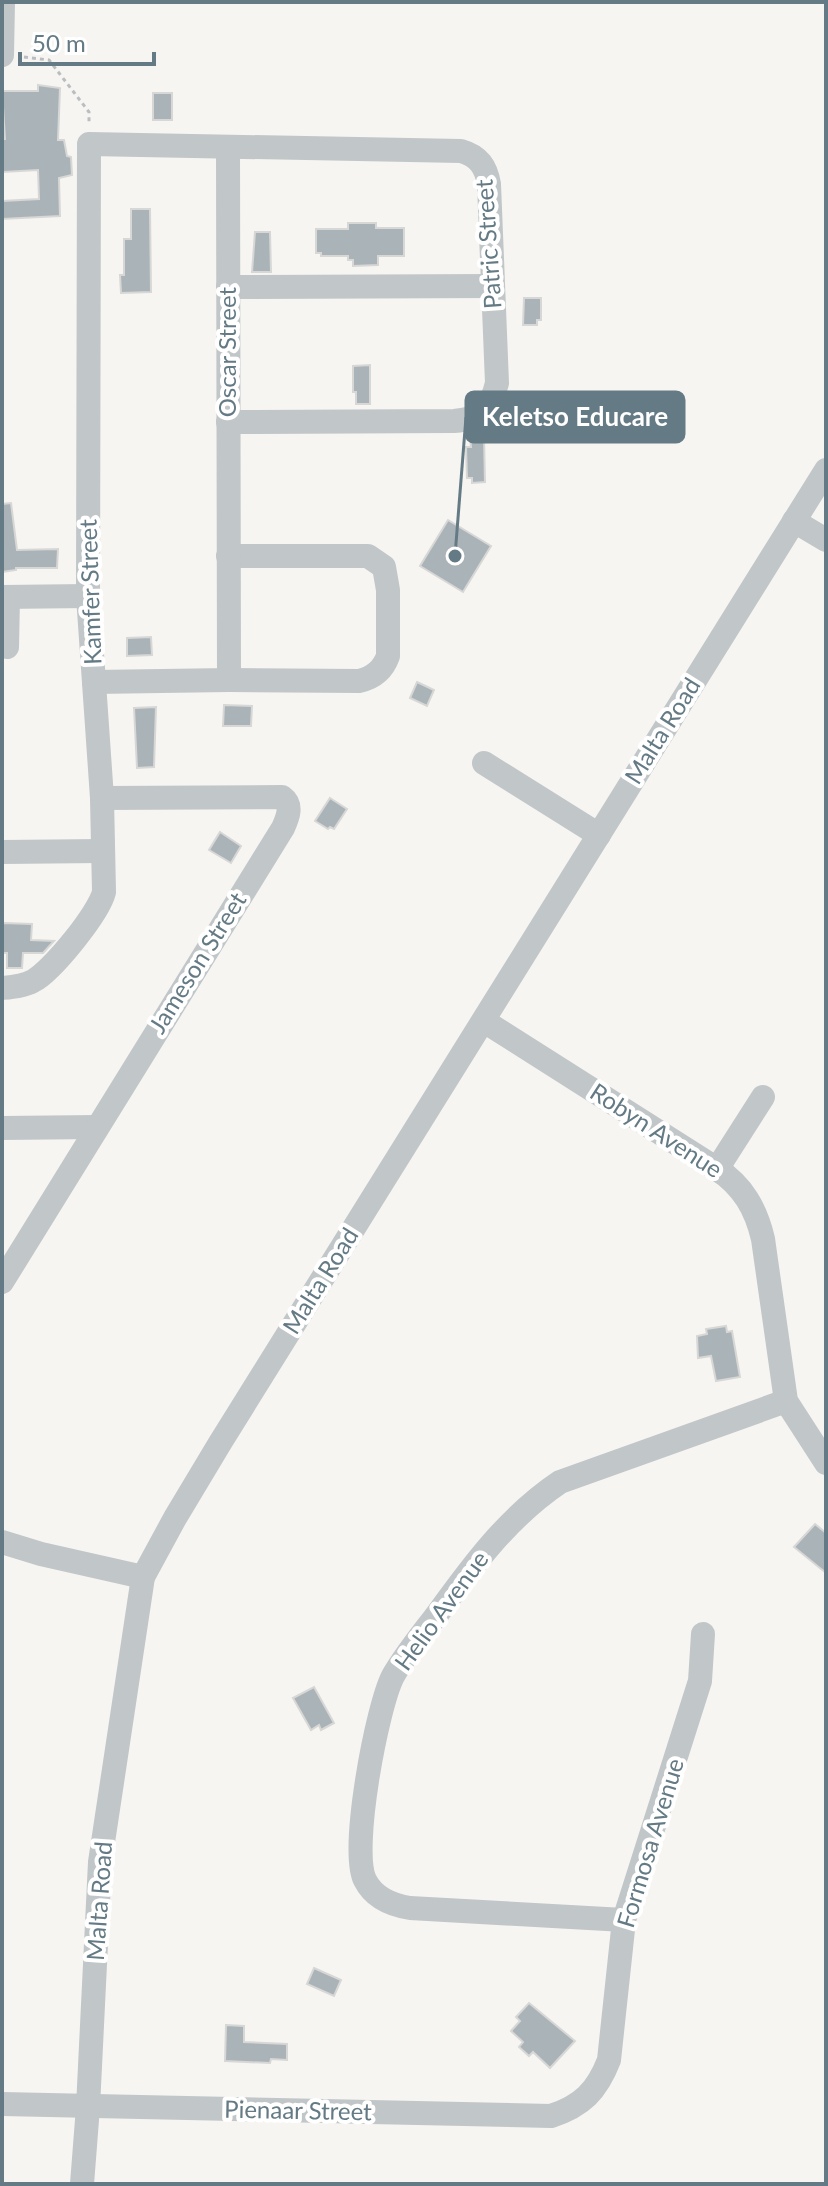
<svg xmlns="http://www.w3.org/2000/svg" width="828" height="2186" font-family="Lato,sans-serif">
  <rect width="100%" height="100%" fill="#f6f5f2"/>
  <g fill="#aab4b8" stroke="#d7d7d5" stroke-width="2">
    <polygon points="38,85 60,88 58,140 64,140 67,156 71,157 72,175 59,178 60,216 2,219 2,201 39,199 38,170 3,172 2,139 5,139 2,91 38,91"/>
    <rect x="153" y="93" width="19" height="27"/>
    <polygon points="131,209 150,209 151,292 121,293 120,275 124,275 124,239 131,239"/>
    <polygon points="348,223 376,223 376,228 404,228 404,256 378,256 378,265 353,266 353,260 348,260 348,256 321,256 321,253 316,253 316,229 348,229"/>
    <polygon points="255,232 270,232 271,272 252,272"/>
    <polygon points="524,298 541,298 541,320 537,320 537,325 523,325"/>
    <polygon points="370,365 370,404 356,404 356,392 353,392 353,366"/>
    <polygon points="470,437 484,437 485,482 472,483 472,478 467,478 466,447 471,447"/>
    <polygon points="11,503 17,550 58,549 57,568 16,568 16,570 2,572 2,504"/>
    <polygon points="448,520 491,546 463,592 420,566"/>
    <polygon points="151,637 152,655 127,656 127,638"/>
    <polygon points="417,682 434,690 427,706 410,698"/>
    <polygon points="224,705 252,706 251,726 223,726"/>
    <polygon points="156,707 154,767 137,768 134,708"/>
    <polygon points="330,798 347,809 334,829 330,827 328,829 315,821"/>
    <polygon points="220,832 241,846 231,863 209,850"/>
    <polygon points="3,923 32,924 31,940 54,941 43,953 23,953 22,968 7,968 7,953 2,953"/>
    <polygon points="726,1326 727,1332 732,1331 740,1377 716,1381 711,1356 698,1358 697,1336 707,1334 706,1329"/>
    <polygon points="815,1524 826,1533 826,1573 794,1547"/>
    <polygon points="314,1687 334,1723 321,1730 319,1725 311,1730 293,1698"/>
    <polygon points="314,1968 341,1980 334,1996 307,1984"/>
    <polygon points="529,2003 575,2041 550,2068 533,2052 529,2056 519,2047 523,2042 511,2031 520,2021 516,2017"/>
    <polygon points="226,2025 244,2026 244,2042 287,2044 287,2060 271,2059 270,2063 225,2061"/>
  </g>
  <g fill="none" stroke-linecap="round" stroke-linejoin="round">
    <polyline stroke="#bbbec0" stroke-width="3" stroke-dasharray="4 4" stroke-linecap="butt" points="24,57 49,60 89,112 89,125"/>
    <g stroke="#c1c6c8" stroke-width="24">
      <polyline points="2,55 3,2"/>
      <polyline points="228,287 492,286"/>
      <polyline points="794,521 826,540"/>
      <path d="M 228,556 L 368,556 L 384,567 L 388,590 L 388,656 C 383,670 373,678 359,681 L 229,680"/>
      <polyline points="2,597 88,596"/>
      <polyline points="7,647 8,598"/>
      <polyline points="94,682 229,680 228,148"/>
      <polyline points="484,763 599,835"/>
      <polyline points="2,852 102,851"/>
      <path d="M 2,988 C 12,987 24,986 33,981 C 52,971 99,913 104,892 L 102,798 L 88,596 L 89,144 L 461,151 C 479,156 486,167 489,184 L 497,383 C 491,408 481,419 454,421 L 228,422"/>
      <path d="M 484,1021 L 717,1169 C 743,1186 756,1209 763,1239 L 786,1401 L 826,1463"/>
      <polyline points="2,1128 97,1127"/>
      <polyline points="717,1169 763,1097"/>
      <path d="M 2,1282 L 283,828 C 288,817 293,805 282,797 L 102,798"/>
      <polyline points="2,1542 41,1554 143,1577"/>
      <path d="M 624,1920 L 410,1908 C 391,1905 374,1898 365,1880 C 350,1850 377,1707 393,1676 C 405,1655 421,1635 436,1616 C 472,1566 508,1517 560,1482 L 786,1401"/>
      <path d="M 2,2104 L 551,2116 C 582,2106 597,2091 609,2060 L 624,1920 L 700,1681 L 703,1634"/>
      <polyline points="82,2184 88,2107 100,1862 143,1577 175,1518 220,1443 826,470"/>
    </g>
  </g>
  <g text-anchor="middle" stroke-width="8" stroke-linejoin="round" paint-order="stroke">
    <g font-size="24" fill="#647a84" stroke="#fff">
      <text transform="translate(489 244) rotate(-94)" y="8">Patric Street</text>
      <text transform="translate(228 352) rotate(-90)" y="8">Oscar Street</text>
      <text transform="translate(91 592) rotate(-92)" y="8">Kamfer Street</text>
      <text transform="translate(663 731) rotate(-58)" y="8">Malta Road</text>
      <text transform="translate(198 963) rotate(-58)" y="8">Jameson Street</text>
      <text transform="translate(656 1131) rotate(33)" y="8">Robyn Avenue</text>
      <text transform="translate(321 1281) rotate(-58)" y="8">Malta Road</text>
      <text transform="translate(442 1611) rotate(-54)" y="8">Helio Avenue</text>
      <text transform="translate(651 1843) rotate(-73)" y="8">Formosa Avenue</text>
      <text transform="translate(100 1901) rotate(-86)" y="8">Malta Road</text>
      <text transform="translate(298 2111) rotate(1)" y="8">Pienaar Street</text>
    </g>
  </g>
  <path fill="none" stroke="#647a84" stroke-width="3" d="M455 556L466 417"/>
  <circle fill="#647a84" stroke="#fff" stroke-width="3" cx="455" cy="556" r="8"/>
  <rect fill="#647a84" stroke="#647a84" stroke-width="3" x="466" y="392" width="218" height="50" rx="8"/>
  <g font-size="26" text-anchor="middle" font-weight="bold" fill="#fff">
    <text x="575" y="426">Keletso Educare</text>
  </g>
  <rect width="828" height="2186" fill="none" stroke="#647a84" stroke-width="8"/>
  <path d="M20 52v12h134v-12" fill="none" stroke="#647a84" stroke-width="4"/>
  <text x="32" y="52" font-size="24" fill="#647a84" stroke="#ffffff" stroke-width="6" paint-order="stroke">50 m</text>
</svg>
